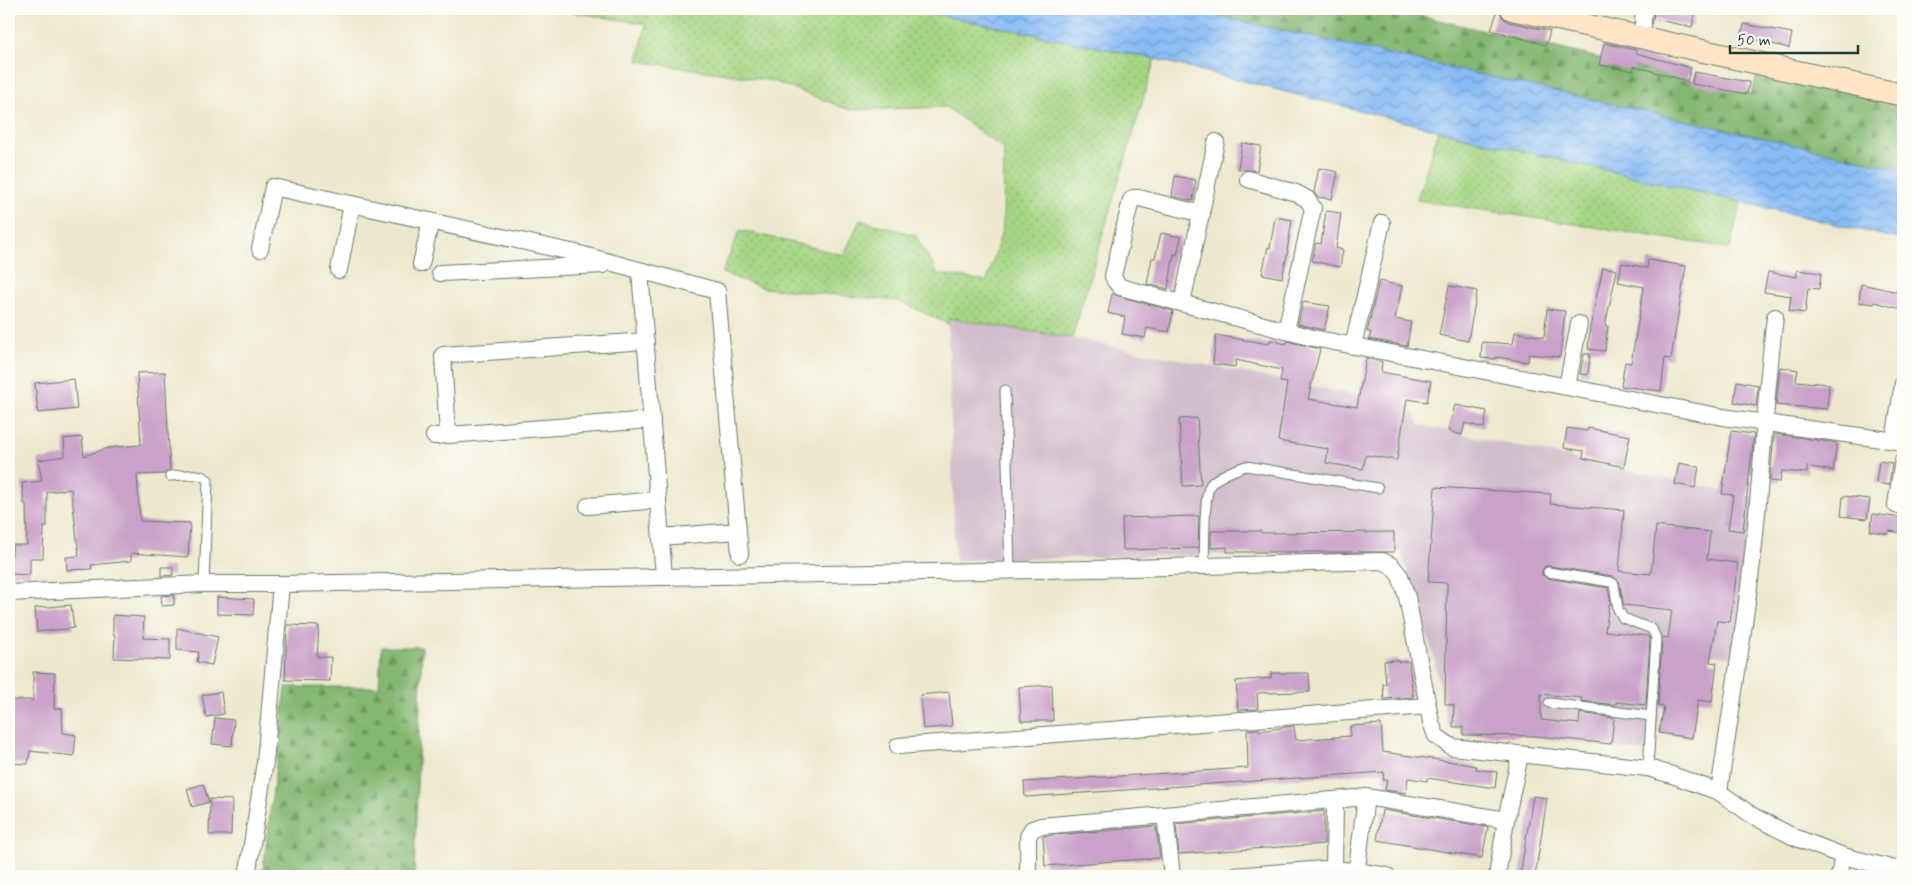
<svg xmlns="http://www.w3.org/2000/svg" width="1912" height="885" font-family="Mynerve,sans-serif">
  <defs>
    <pattern id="grass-dots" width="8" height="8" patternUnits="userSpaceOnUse" patternTransform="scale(1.25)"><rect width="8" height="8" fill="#a6d684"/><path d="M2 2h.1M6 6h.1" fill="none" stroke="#87af6d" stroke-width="1.8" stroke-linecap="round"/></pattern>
    <pattern id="forest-firs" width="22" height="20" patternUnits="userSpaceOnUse" patternTransform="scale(1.25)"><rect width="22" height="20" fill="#84b772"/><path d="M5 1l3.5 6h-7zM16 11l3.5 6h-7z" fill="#6b965e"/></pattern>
    <pattern id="water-waves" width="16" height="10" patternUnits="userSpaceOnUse" patternTransform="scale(1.25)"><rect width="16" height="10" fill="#87bbf5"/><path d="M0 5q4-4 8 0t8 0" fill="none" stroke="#6e99c7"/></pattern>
  </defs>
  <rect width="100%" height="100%" fill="#fdfcf7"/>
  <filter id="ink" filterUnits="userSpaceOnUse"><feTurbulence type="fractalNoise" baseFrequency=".02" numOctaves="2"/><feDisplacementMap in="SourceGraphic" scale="10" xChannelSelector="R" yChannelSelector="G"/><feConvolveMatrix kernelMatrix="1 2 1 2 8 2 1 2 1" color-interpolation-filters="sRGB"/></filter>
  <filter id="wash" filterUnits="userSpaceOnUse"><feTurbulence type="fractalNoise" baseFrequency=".0096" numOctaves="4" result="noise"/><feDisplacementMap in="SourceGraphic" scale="20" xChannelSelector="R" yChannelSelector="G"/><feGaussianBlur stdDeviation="1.12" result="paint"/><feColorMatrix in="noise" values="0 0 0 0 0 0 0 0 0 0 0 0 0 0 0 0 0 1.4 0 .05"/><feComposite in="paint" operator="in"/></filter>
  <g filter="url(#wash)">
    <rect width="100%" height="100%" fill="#ede8cd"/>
    <polygon fill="#d1bdcc" points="948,318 1072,338 1410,406 1420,425 1766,500 1742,658 1667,651 1654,753 1448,726 1434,657 1401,551 955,560"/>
    <g fill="url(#grass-dots)" stroke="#628a5c">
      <polygon points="553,9 911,9 1155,59 1072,338 949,318 948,324 899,301 764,288 722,273 740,230 844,255 860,220 915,235 938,274 987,281 1003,227 1004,149 946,107 850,110 773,81 638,61 646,24"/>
      <polygon points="1438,131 1741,202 1730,248 1417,200"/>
    </g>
    <g fill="url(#forest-firs)" stroke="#527a53">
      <polygon points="1187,9 1392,9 1751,94 1760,67 1903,93 1903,170"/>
      <polygon points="381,647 422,647 414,876 262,876 286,687 379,687"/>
    </g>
    <polygon fill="url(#water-waves)" stroke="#537c94" points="911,9 1187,9 1903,169 1903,240 1481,141 1155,59"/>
    <g id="blocks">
      <g fill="#c9a1c9">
        <polygon points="1498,9 1499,9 1503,18 1509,22 1550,31 1546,45 1491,30"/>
        <polygon points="1654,9 1696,9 1692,27 1653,19"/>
        <polygon points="1744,24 1792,33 1789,48 1755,40 1755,41 1741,39"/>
        <polygon points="1604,43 1636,50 1636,53 1691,68 1687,81 1634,66 1634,71 1599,65"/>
        <polygon points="1694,72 1749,82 1747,94 1692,84"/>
        <polygon points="1242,143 1261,146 1257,171 1238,169"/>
        <polygon points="1319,168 1338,172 1332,199 1317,197 1314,192"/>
        <polygon points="1175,176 1196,180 1193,201 1172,196"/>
        <polygon points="1326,211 1341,213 1336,248 1343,250 1340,267 1312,261 1316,243 1321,244"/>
        <polygon points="1275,217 1292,220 1287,251 1288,251 1282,278 1262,274 1268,247 1270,248"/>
        <polygon points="1161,233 1181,237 1177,255 1174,254 1168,289 1147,284 1152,258 1155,258"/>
        <polygon points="1648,260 1686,266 1671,359 1665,358 1661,391 1621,386 1625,362 1631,363 1644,287 1618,282 1622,263 1647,268"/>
        <polygon points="1603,267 1617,270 1605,326 1608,326 1605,351 1588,349 1590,327"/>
        <polygon points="1797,270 1821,273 1819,289 1808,288 1805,313 1789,311 1791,296 1764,292 1768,272 1797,277"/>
        <polygon points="1379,281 1402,286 1395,319 1411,322 1407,346 1369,339 1371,332 1367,332"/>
        <polygon points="1861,284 1903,293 1901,309 1875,302 1874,304 1859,302"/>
        <polygon points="1449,286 1477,291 1468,341 1439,335"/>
        <polygon points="1112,294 1173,311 1169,332 1147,328 1145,338 1122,334 1125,317 1108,313"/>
        <polygon points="1303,302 1330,306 1324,330 1298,324"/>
        <polygon points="1547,309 1565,311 1560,357 1529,354 1528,362 1496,357 1495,359 1481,358 1482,342 1513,344 1515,332 1544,337"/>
        <polygon points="1216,335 1269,344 1270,340 1286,344 1287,341 1320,349 1308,399 1357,407 1366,358 1382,362 1381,372 1431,381 1427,402 1407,399 1397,460 1366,455 1363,469 1326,463 1328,449 1278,441 1287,383 1280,382 1282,370 1236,360 1235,367 1213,364"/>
        <polygon points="1584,354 1590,354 1588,375 1580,374"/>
        <polygon points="1780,367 1798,370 1796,381 1829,384 1827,409 1776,405"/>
        <polygon points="165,372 170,470 164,474 137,475 140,521 190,523 188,557 131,553 131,561 91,565 92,569 67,570 66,557 79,556 71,489 47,492 47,527 44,527 43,558 30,558 30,575 12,574 12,571 9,571 9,556 12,556 12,545 27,545 26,504 24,504 22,483 42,481 38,460 65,456 64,439 82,437 84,456 108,448 141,445 137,373"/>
        <polygon points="74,379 77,409 38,413 35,383"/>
        <polygon points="1737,381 1758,385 1756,406 1734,402"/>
        <polygon points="1455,405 1487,411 1484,428 1465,423 1462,435 1448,431"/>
        <polygon points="1197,418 1201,485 1183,486 1179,419"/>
        <polygon points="1567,428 1587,431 1588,428 1630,436 1624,467 1583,458 1584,451 1564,448"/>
        <polygon points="1731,431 1754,434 1743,531 1728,529 1733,495 1722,494"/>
        <polygon points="1774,434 1837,443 1833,471 1807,466 1807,473 1782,471 1780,482 1770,481"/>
        <polygon points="1879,461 1892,463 1889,485 1876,483"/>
        <polygon points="1679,463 1699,467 1695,488 1675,484"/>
        <polygon points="1435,487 1551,494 1550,504 1624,510 1619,571 1651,574 1656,526 1710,532 1707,559 1738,563 1730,622 1717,621 1710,662 1717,663 1712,702 1698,700 1692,738 1659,733 1664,707 1658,706 1662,637 1668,638 1672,610 1624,605 1619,581 1612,576 1549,566 1545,566 1542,571 1542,575 1547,578 1608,588 1611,604 1609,604 1605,631 1648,636 1650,639 1646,705 1616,702 1616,705 1581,701 1582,698 1541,694 1541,720 1579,724 1580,713 1614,718 1611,744 1537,736 1463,735 1463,727 1453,727 1454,705 1445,704 1447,583 1428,582"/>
        <polygon points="1843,496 1870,499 1867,519 1841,516"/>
        <polygon points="1873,514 1903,518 1903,533 1889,531 1889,534 1870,531"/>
        <polygon points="1199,516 1198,548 1123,550 1122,518"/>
        <polygon points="1211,531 1261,531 1261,533 1394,532 1394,552 1227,552 1227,547 1211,548"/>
        <polygon points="161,567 173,567 173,575 161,576"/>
        <polygon points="174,595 174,605 162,606 161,596"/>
        <polygon points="217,597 254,599 253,615 217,614"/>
        <polygon points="71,605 74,628 37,632 35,608"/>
        <polygon points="113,615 144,617 143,638 170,639 170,660 114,658 115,635 113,635"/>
        <polygon points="287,625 319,626 317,657 331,657 330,681 285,680"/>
        <polygon points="177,628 218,637 212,665 197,662 199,652 177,650"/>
        <polygon points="1398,660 1398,662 1409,661 1413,697 1384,699 1383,684 1386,684 1384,661"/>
        <polygon points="33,672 55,673 54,709 62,708 63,733 76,735 74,756 30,751 28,764 9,763 9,700 33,700"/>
        <polygon points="1271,673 1309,673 1310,692 1257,693 1258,709 1238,710 1236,681 1271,678"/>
        <polygon points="1052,685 1053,721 1021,721 1019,687"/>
        <polygon points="221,692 224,714 206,717 202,695"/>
        <polygon points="949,692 952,726 923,729 920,695"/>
        <polygon points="215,718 234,720 232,746 212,744"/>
        <polygon points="1381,724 1383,752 1460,763 1476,766 1476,769 1497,772 1495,788 1427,778 1427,781 1408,778 1406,793 1385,790 1387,780 1383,780 1384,772 1025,797 1024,782 1248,768 1247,730 1259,729 1260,731 1294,726 1296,740 1350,736 1350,726"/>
        <polygon points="203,784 209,802 192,807 187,789"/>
        <polygon points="1533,796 1547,798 1539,851 1535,876 1520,876"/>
        <polygon points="210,799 232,800 231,835 209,835"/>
        <polygon points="1382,810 1488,827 1482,858 1377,840"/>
        <polygon points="1324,811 1324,844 1179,854 1176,824"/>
        <polygon points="1156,826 1160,858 1045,866 1043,836"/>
      </g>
    </g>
  </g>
  <g filter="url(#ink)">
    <use href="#blocks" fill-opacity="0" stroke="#67796a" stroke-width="1"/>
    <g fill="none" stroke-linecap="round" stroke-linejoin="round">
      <defs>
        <g id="lane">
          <polyline points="1005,390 1010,570"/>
          <path d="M 170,476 C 182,476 199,471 208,480 L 204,584"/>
          <path d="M 1204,565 C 1205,551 1203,493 1211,484 C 1219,475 1235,470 1246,466 L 1378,488"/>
          <polyline points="1548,572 1611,582 1614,584 1618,609 1623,618 1652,629 1656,638 1648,768"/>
          <polyline points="1549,703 1651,716"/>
        </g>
        <g id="street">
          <polyline points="1642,37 1644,9"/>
          <polyline points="1248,179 1296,193 1307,199 1313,208 1286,331"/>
          <polyline points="1202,214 1139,198 1133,198 1131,200 1113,276 1115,281 1120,287 1313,338 1723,417 1903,442"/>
          <polyline points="260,249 273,187 576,253 717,291 740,554"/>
          <polyline points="421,264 431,221"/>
          <polyline points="339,270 352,204"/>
          <polyline points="640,271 664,577"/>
          <polyline points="440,273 603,265"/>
          <polyline points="1182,303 1216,142"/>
          <polyline points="1353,346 1382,223"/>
          <polyline points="1567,387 1579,324"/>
          <polyline points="448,435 443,355 646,341"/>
          <polyline points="434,436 652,420"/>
          <polyline points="1894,440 1903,383"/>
          <polyline points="1896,505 1903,460"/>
          <polyline points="588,506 658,500"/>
          <polyline points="661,537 738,531"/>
          <polyline points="9,593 204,584 281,584 1093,569 1383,561 1392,566 1400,576 1407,597 1431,722 1436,736 1452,747 1648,768 1672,775 1719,792 1753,816 1794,837 1843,856 1903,871"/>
          <polyline points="898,746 1428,706"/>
          <path d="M 1719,792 C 1732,699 1749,606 1757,513 C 1763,448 1767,382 1775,317"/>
          <polyline points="1165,815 1172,876"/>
          <polyline points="1334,870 1335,801"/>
          <polyline points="247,876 265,762 281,584"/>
          <polyline points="1028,876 1028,837 1032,829 1041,826 1366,797 1506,820"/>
          <polyline points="1233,876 1325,869 1357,871 1387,876"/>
          <polyline points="1356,876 1366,797"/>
          <polyline points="1497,876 1506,820 1520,755"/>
          <polyline points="1839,876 1843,856"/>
        </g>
        <polyline id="secondary" points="1512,9 1903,95"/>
      </defs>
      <use href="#lane" stroke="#67796a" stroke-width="11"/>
      <use href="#street" stroke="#67796a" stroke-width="18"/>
      <use href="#secondary" stroke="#67796a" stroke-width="24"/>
      <use href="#lane" stroke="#fff" stroke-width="9"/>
      <use href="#street" stroke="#fff" stroke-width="16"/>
      <use href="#secondary" stroke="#fee5c5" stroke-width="22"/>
    </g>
  </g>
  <rect width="1912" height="885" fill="none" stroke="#fdfcf7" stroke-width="30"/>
  <path d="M1730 45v8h128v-8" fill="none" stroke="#1f3d34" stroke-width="2.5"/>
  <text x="1737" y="45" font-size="15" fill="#1f3d34" stroke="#fdfcf7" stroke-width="4" paint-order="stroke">50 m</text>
</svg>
